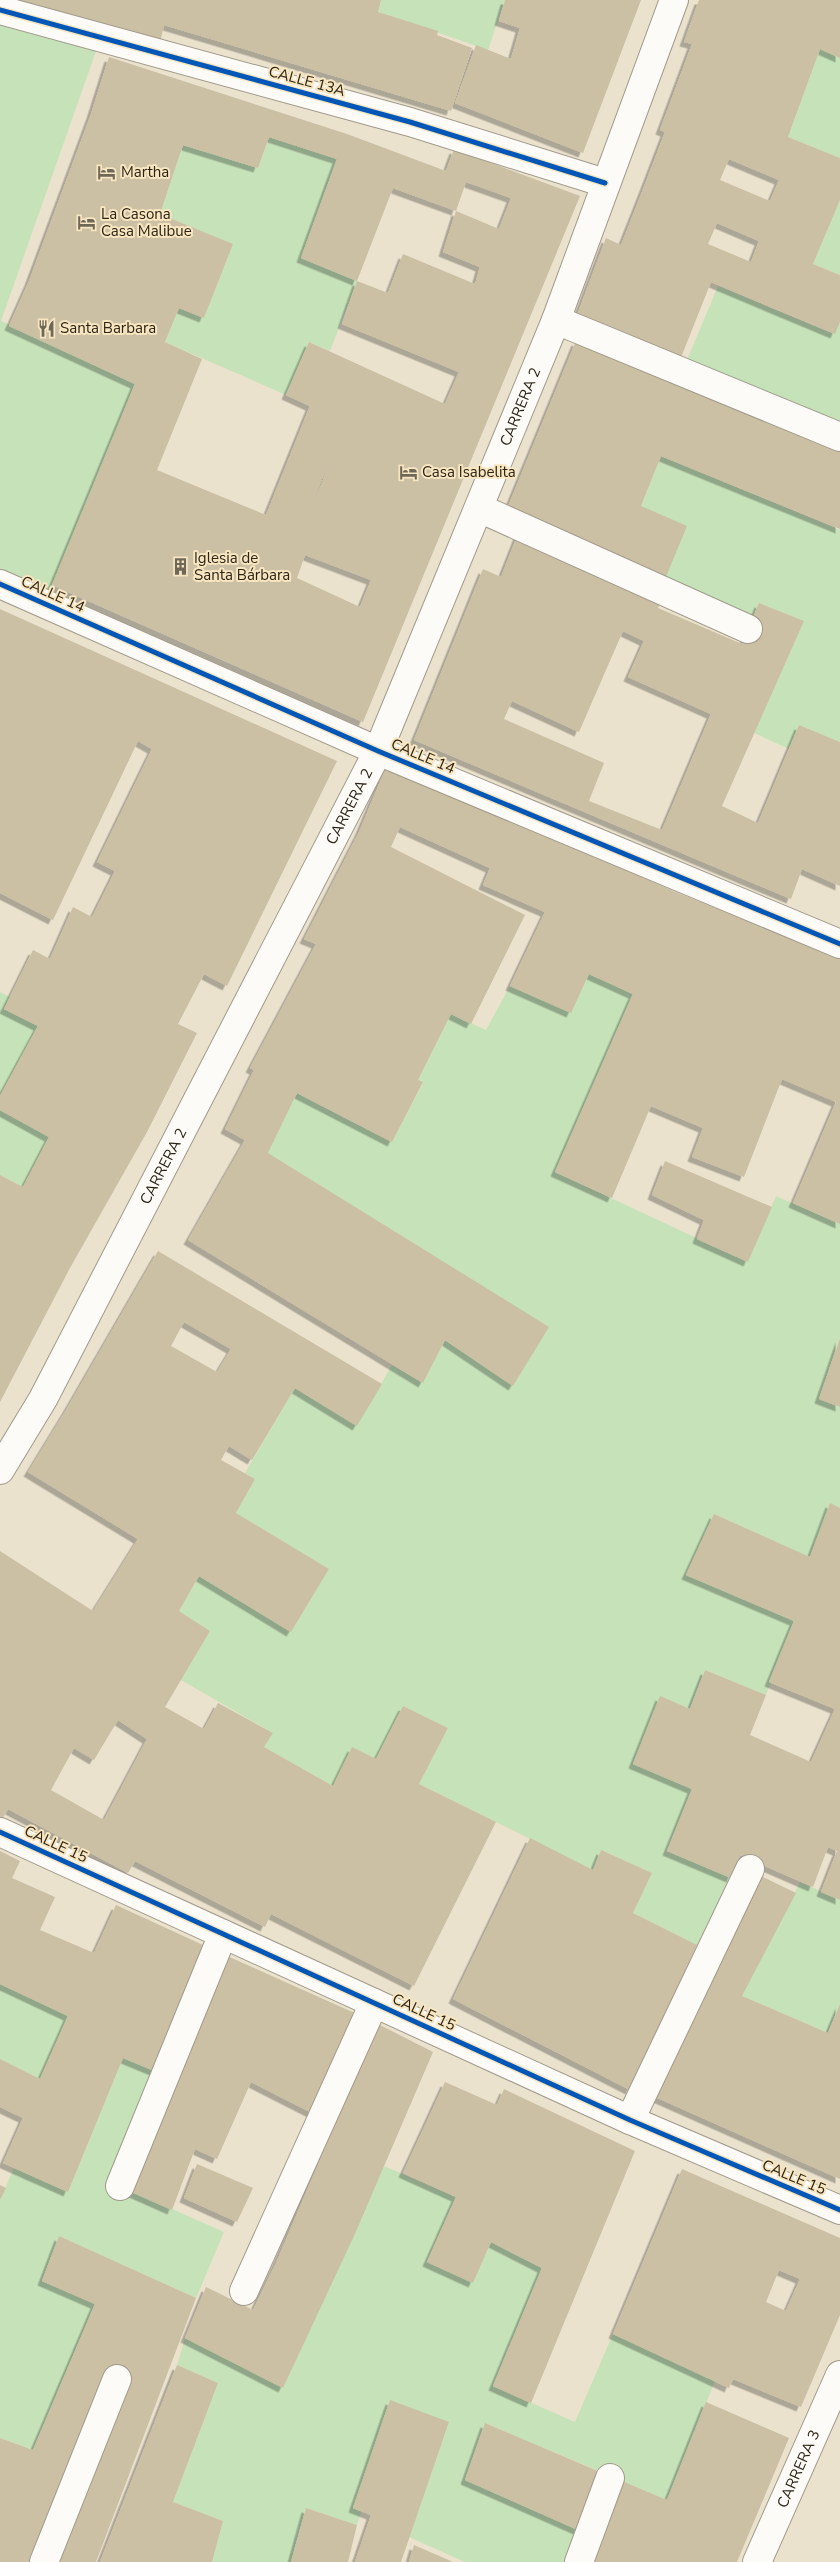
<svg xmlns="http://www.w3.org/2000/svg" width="840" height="2562" font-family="'Nunito Sans',sans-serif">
  <defs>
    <filter id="shadow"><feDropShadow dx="-4.5" dy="4.5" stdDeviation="0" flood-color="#0004"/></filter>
  </defs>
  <rect width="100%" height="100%" fill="#ebe2ce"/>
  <g fill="#c5e2b9">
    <polygon points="381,0 505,0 488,50 378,12"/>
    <polygon points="0,10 101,37 1,321 135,384 45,604 0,584"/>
    <polygon points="820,49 840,58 840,158 788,137"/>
    <polygon points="269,137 337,159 301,258 357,281 330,351 309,342 286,395 165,342 179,308 204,318 233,244 160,214 183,145 258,168"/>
    <polygon points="840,200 840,275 813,264"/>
    <polygon points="718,286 834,334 840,322 840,437 682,372"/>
    <polygon points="661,456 840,530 840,742 799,725 789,749 754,733 804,621 759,603 753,618 665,579 641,506"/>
    <polygon points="589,974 633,994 555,1172 748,1262 776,1196 840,1224 840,1337 819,1399 840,1407 840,1508 830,1504 810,1557 714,1514 686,1575 794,1621 766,1695 705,1670 690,1709 660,1697 633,1764 692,1789 667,1851 731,1878 697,1945 633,1913 652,1873 601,1850 593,1870 419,1784 448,1728 403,1706 376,1759 352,1748 333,1786 264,1747 273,1733 181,1680 210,1631 179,1611 199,1576 291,1632 329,1569 236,1513 255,1479 245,1473 295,1388 357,1426 392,1365 423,1383 445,1340 513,1386 548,1327 268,1153 297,1093 392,1142 423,1083 418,1080 451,1014 486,1030 510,986 571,1012"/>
    <polygon points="0,992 10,997 4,1009 38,1026 0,1096"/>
    <polygon points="0,1110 49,1137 23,1187 0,1175"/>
    <polygon points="800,1882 840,1900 840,2004 828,2033 742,1996"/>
    <polygon points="0,1984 68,2016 40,2079 0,2059"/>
    <polygon points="123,2058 166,2073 120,2186 224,2232 196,2298 59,2236 42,2281 95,2304 33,2450 0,2438 0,2200 14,2168 68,2192"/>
    <polygon points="384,2166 456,2197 427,2262 473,2283 491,2242 542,2268 493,2386 575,2422 613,2334 715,2381 667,2500 485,2423 465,2480 578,2530 566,2562 465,2562 409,2537 449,2423 391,2401 353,2508 361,2512 357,2525 306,2508 291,2562 212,2562 223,2521 173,2502 218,2383 177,2365 185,2338 283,2388"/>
  </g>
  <g fill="#cbbfa4" fill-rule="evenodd" filter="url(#shadow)">
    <polygon points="17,0 381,0 378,12 438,31 437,35 472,48 451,111 164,25 160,43"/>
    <polygon points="505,0 641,0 583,153 455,103 476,45 511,59 520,28 499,21"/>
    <path d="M 699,0 L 840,0 L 840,58 L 820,49 L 788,137 L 840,158 L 840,200 L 813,264 L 840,275 L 840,322 L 835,334 L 711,282 L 680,360 L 576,318 L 606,238 L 621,245 L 642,192 L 665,132 L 660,130 L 692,44 L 684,42 ZM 729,159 L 779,180 L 770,201 L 720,180 ZM 717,223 L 759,241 L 751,262 L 708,244 Z"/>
    <path d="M 109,57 L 347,134 L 446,171 L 454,149 L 580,196 L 363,722 L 52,585 L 135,384 L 9,326 L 29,281 L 91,114 ZM 269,137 L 337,159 L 301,258 L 357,281 L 342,324 L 459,372 L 445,404 L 309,342 L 286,395 L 310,406 L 266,515 L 157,470 L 202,359 L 165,342 L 179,308 L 204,318 L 233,244 L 160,214 L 183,145 L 258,168 ZM 466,182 L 511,198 L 499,229 L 456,211 L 443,252 L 480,267 L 475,284 L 403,254 L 388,293 L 357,281 L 393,188 L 456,211 ZM 333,451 L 322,483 L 311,508 L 311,507 ZM 305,555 L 371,580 L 360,607 L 297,578 Z"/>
    <polygon points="576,341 840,450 840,529 661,456 641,506 687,526 665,579 507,509"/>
    <path d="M 518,534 L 662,598 L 658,608 L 742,644 L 759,603 L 804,621 L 722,806 L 758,823 L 799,725 L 840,742 L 840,886 L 802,869 L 791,899 L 414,740 L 483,569 L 501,577 ZM 623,631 L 644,641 L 628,677 L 711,714 L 662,830 L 589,801 L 604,763 L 504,719 L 512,701 L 579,732 Z"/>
    <polygon points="0,609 337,761 227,986 204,974 178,1024 197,1033 147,1132 70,1268 0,1402 0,1175 23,1187 49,1137 0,1110 0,1096 38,1026 4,1009 33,950 50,959 73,907 92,917 115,871 97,862 152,749 138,741 53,920 0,893"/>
    <polygon points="387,765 678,893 840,958 840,1224 793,1203 836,1102 782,1079 744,1177 692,1157 703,1128 651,1106 612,1198 555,1172 633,994 589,974 571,1013 510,986 545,912 483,885 490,868 400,827 391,847 525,915 471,1024 451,1014 418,1080 423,1082 392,1142 297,1093 268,1153 549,1327 513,1386 445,1340 423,1383 188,1240 245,1140 225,1129 254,1070 250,1068 316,944 304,939 359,832"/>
    <polygon points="665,1161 772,1207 748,1262 697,1239 704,1220 652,1195"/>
    <path d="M 158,1251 L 382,1384 L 357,1426 L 295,1388 L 252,1460 L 229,1446 L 221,1460 L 255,1479 L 236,1513 L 329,1569 L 291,1632 L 199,1576 L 179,1611 L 210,1631 L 165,1707 L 204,1729 L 218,1703 L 273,1733 L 264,1747 L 333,1786 L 352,1747 L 376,1759 L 403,1706 L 448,1728 L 419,1784 L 496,1822 L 414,1986 L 271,1914 L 265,1927 L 135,1861 L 128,1873 L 8,1809 L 2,1820 L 0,1819 L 0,1551 L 93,1611 L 138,1539 L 28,1472 L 66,1410 ZM 184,1322 L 231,1349 L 217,1372 L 171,1346 ZM 118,1720 L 147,1739 L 104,1820 L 51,1790 L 74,1748 L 94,1760 Z"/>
    <polygon points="840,1338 840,1407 819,1399"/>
    <polygon points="830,1503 840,1508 840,1900 821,1892 837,1851 828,1847 813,1887 740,1855 731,1878 667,1851 692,1789 633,1764 660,1696 690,1709 705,1670 766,1695 750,1735 811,1762 835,1709 769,1682 794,1621 686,1575 714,1514 810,1557"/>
    <polygon points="530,1838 593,1870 601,1850 652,1873 633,1913 697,1945 630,2090 453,1999"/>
    <polygon points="0,1851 20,1861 12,1878 55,1897 40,1930 94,1953 116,1905 216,1951 164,2075 123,2058 68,2192 3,2163 23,2118 0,2107 0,2059 40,2079 68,2016 0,1984"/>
    <polygon points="757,1874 796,1893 742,1996 828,2033 840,2004 840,2179 653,2096"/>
    <polygon points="225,1955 359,2015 314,2114 251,2082 217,2159 195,2149 172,2210 129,2191"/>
    <polygon points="378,2024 433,2052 354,2236 283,2388 185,2338 206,2287 253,2310 276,2263"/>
    <polygon points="445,2082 497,2105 504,2089 635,2151 531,2403 493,2386 542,2268 491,2242 473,2283 427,2262 456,2197 403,2173"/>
    <polygon points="197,2164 253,2188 237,2222 184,2198"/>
    <path d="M 682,2169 L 840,2238 L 840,2315 L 801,2407 L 733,2379 L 729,2388 L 613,2334 ZM 779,2270 L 800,2279 L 786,2311 L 766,2302 Z"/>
    <polygon points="0,2185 6,2188 0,2200"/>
    <polygon points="59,2236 196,2298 96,2562 0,2562 0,2438 33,2450 95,2304 42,2281"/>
    <polygon points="177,2365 218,2383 173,2502 223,2521 212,2562 100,2562"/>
    <polygon points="390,2400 449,2422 401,2562 355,2562 371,2515 353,2508"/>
    <polygon points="706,2402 789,2438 737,2562 593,2562 622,2481 667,2500"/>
    <polygon points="485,2423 600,2472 578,2530 465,2480"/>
    <polygon points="306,2508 357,2525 348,2562 291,2562"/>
    <polygon points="414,2545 453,2562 409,2562"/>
  </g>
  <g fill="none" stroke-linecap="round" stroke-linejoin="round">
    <defs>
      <g id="minor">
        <polyline points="0,10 410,122 605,183"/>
        <polyline points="556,320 840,437"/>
        <polyline points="479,508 748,629"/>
        <polyline points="0,584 378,751 840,944"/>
        <polyline points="0,1832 630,2120 840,2210"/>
        <polyline points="630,2120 750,1869"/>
        <polyline points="120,2186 223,1934"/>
        <polyline points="244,2291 374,2003"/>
        <polyline points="44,2562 117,2379"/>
        <polyline points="579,2562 610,2478"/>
        <path id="s1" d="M 757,2562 L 840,2375"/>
      </g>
      <g id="major">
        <path id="s2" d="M 0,1470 L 43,1399 L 378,751 L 556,320 L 674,0"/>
      </g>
    </defs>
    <use href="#minor" stroke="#a19a8b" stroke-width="30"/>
    <use href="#major" stroke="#a19a8b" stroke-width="30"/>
    <use href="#minor" stroke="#fcfbf8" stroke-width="28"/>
    <use href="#major" stroke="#fcfbf8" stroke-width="28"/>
    <defs>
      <g id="cycleway">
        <polyline points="0,10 410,122 605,183"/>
        <polyline points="0,584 378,751 840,944"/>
        <polyline points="0,1832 630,2120 840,2210"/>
      </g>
    </defs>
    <use href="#cycleway" stroke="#f8e6c1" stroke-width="8"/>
    <use href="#cycleway" stroke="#0057b8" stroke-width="5"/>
  </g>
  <defs>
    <symbol id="hotel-bare" viewBox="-9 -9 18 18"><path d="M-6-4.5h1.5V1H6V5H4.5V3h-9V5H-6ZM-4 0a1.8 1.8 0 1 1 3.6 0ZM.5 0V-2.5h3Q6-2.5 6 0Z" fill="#6f6757" stroke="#f8e6c1" stroke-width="2.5" paint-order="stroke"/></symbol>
    <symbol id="restaurant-bare" viewBox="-9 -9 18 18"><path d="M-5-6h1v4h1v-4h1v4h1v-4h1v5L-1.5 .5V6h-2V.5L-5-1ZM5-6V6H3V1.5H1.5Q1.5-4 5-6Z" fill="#6f6757" stroke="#f8e6c1" stroke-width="2.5" paint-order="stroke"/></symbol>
    <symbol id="building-bare" viewBox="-9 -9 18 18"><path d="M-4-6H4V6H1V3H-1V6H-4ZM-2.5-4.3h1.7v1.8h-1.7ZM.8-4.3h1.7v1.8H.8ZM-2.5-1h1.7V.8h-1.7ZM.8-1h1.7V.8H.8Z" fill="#6f6757" stroke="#f8e6c1" stroke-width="2.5" paint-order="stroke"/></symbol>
  </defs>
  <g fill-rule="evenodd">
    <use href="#hotel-bare" x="94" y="160" width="25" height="25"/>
    <use href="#hotel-bare" x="74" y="210" width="25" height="25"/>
    <use href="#restaurant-bare" x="34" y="316" width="25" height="25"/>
    <use href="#hotel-bare" x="396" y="460" width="25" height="25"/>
    <use href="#building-bare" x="168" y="554" width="25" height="25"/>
  </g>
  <g text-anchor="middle" stroke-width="4" stroke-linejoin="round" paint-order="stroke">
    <g font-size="15" fill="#2c2517" stroke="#f8e6c1">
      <text transform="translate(307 81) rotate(15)" y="5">CALLE 13A</text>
      <text dy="5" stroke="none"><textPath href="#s2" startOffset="1185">CARRERA 2</textPath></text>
      <text transform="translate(53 594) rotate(24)" y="5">CALLE 14</text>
      <text transform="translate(423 756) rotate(23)" y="5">CALLE 14</text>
      <text dy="5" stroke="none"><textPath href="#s2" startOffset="750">CARRERA 2</textPath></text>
      <text dy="5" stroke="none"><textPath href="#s2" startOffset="345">CARRERA 2</textPath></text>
      <text transform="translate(56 1844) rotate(25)" y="5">CALLE 15</text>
      <text transform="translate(424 2012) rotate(25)" y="5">CALLE 15</text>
      <text transform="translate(794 2177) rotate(23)" y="5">CALLE 15</text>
      <text dy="5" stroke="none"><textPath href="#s1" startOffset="102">CARRERA 3</textPath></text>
    </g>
    <g font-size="15" fill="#2c2517" stroke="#f8e6c1" text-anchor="start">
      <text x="121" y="177">Martha</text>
      <text x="101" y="219">La Casona<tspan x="101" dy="17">Casa Malibue</tspan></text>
      <text x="60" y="333">Santa Barbara</text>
      <text x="422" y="477">Casa Isabelita</text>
      <text x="194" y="563">Iglesia de<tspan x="194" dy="17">Santa Bárbara</tspan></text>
    </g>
  </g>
</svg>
